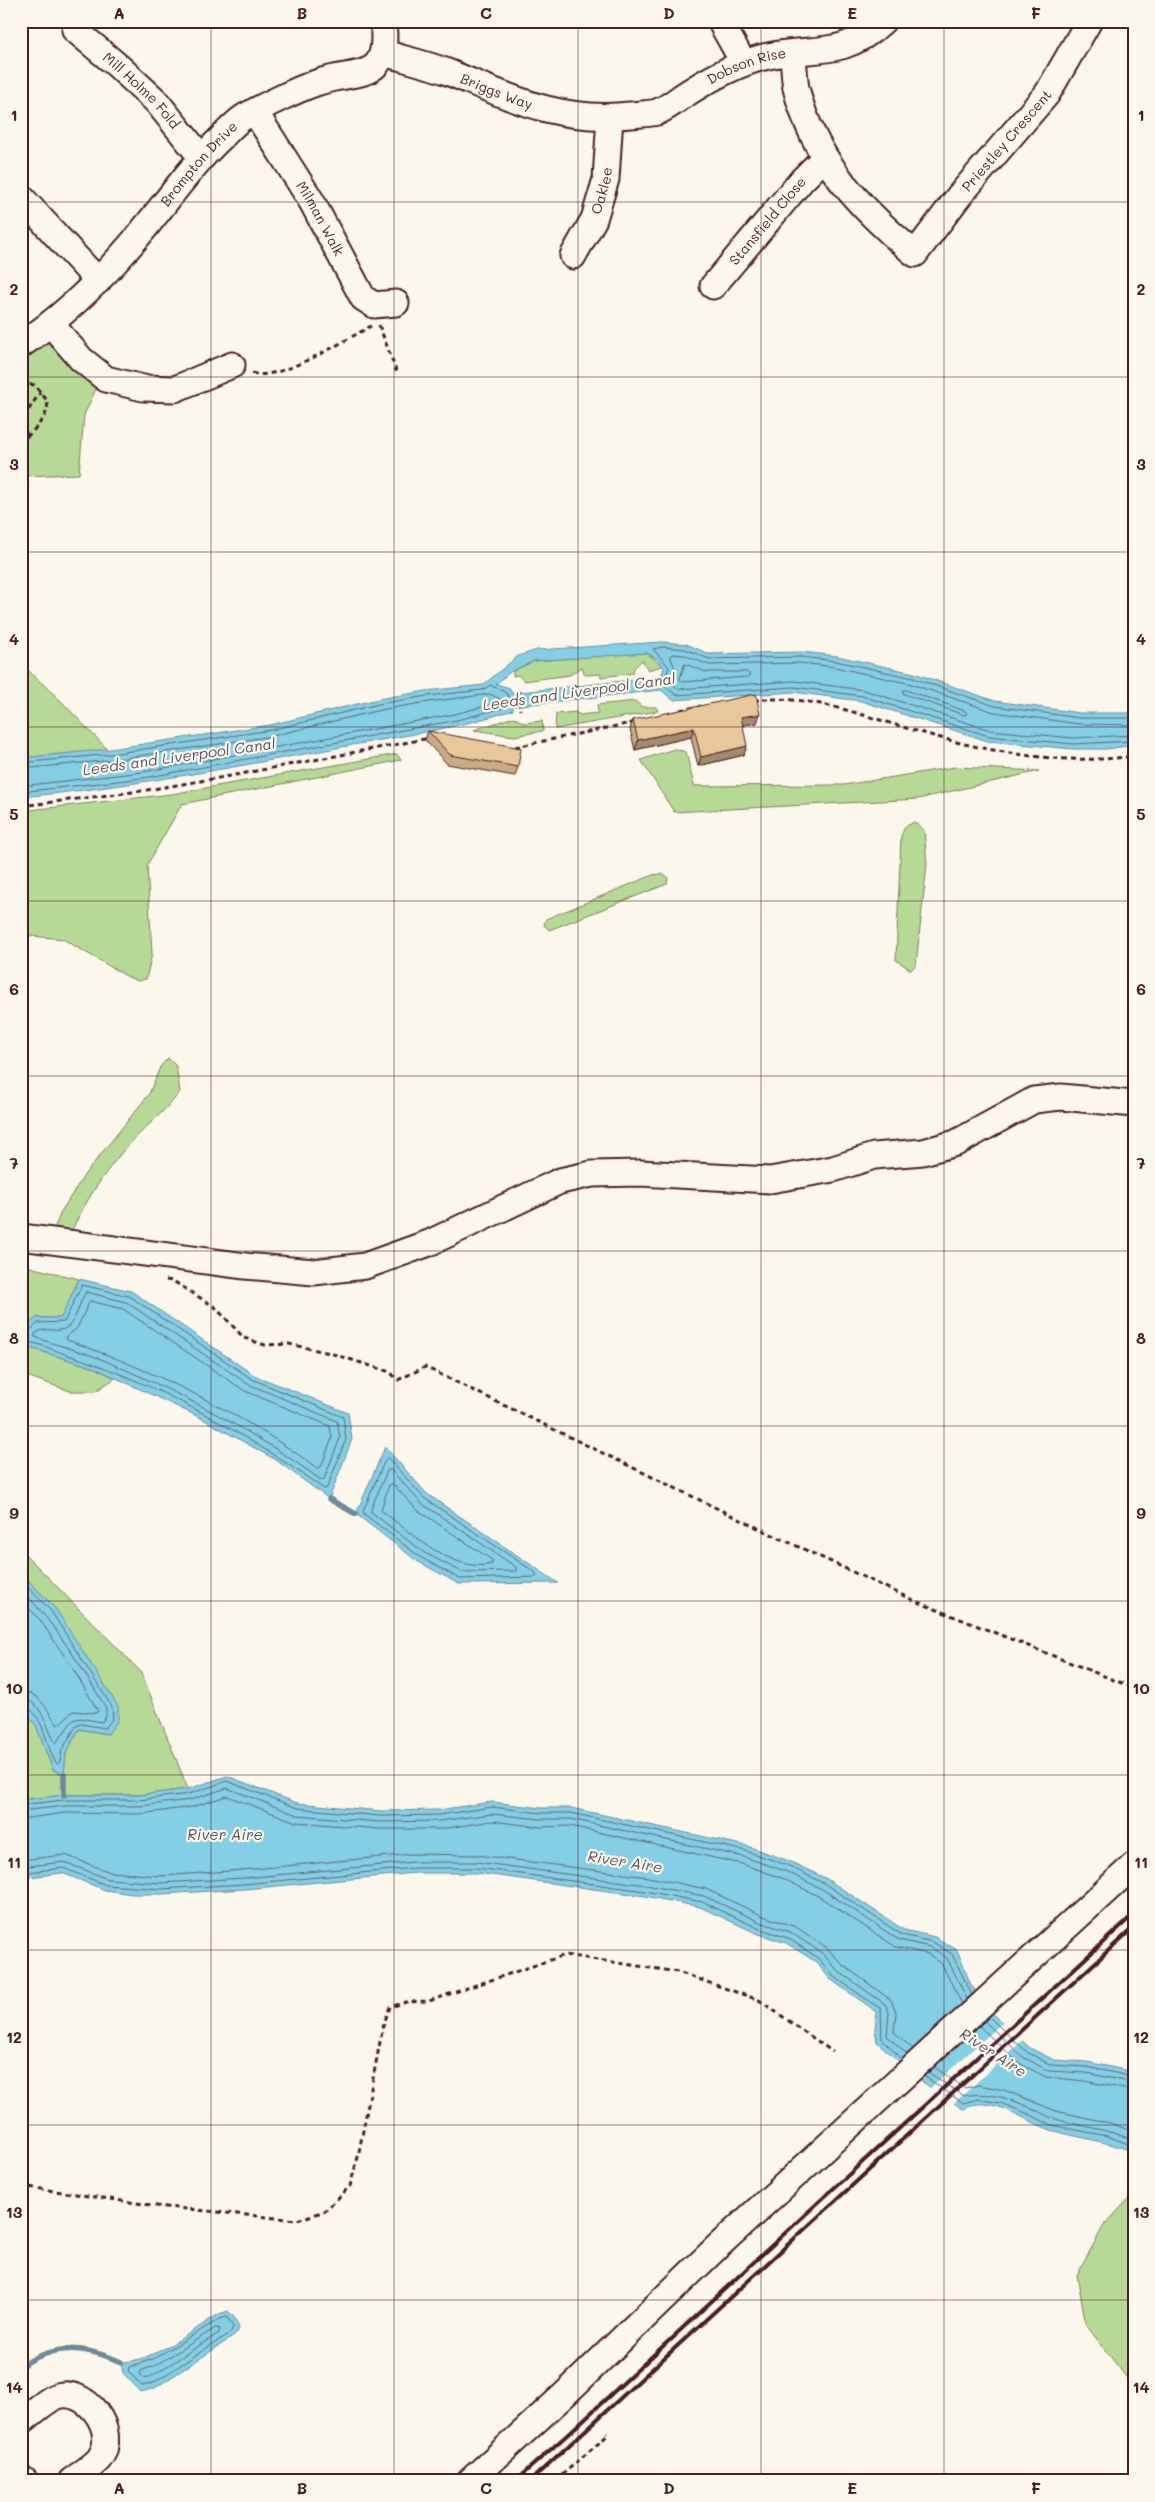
<svg xmlns="http://www.w3.org/2000/svg" width="1155" height="2502" font-family="Mali,sans-serif">
  <rect width="100%" height="100%" fill="#fbf7ec"/>
  <filter id="ink" filterUnits="userSpaceOnUse"><feTurbulence type="fractalNoise" baseFrequency=".02" numOctaves="2"/><feDisplacementMap in="SourceGraphic" scale="10" xChannelSelector="R" yChannelSelector="G"/><feConvolveMatrix kernelMatrix="1 2 1 2 8 2 1 2 1" color-interpolation-filters="sRGB"/></filter>
  <g filter="url(#ink)">
    <g fill="#b6da95" stroke="#807c60">
      <polygon points="53,338 100,380 84,415 79,474 22,476 28,481 28,487 21,493 21,360"/>
      <polygon points="634,653 647,653 662,666 648,670 642,660 634,668 633,673 601,677 601,674 585,675 582,667 570,675 524,681 518,675 513,676 513,671 534,661"/>
      <polygon points="21,664 58,698 108,750 21,758"/>
      <polygon points="635,701 642,707 656,707 658,711 555,729 556,714 575,712 580,715 598,713 597,705"/>
      <polygon points="514,717 524,723 542,721 543,731 514,736 474,730"/>
      <polygon points="674,749 686,752 694,786 844,785 955,767 1039,771 918,799 674,812 641,760"/>
      <polygon points="397,754 401,760 182,804 147,865 152,954 146,979 138,981 128,977 63,939 21,935 21,811 172,794"/>
      <polygon points="914,822 924,830 927,864 916,964 911,970 896,960 901,836 905,827"/>
      <polygon points="662,874 668,877 667,884 549,930 544,925 546,919 653,875"/>
      <path d="M 168,1058 L 176,1066 L 180,1092 C 163,1114 141,1130 123,1151 C 102,1176 85,1202 71,1232 L 53,1231 L 62,1210 L 85,1174 L 149,1094 L 160,1067 Z"/>
      <polygon points="21,1265 79,1279 61,1318 36,1318 21,1332"/>
      <polygon points="21,1345 95,1368 115,1378 96,1391 70,1391 21,1374"/>
      <polygon points="21,1550 141,1672 188,1789 139,1795 64,1795 21,1800 21,1708 36,1725 53,1770 64,1774 66,1753 79,1729 108,1734 55,1608 21,1573"/>
      <polygon points="1134,2193 1134,2387 1086,2325 1077,2275 1103,2227"/>
    </g>
    <g fill="#84cfe5" stroke="#6d899b" fill-rule="evenodd">
      <path d="M 663,642 L 686,644 L 709,654 L 801,652 L 837,656 L 914,673 L 995,701 L 1080,713 L 1134,713 L 1134,745 L 1107,749 L 1073,749 L 988,741 L 861,701 L 793,692 L 673,700 L 661,690 L 513,706 L 513,710 C 456,729 395,737 336,748 C 231,768 127,787 21,797 L 21,758 L 110,749 L 270,725 L 378,699 L 426,691 L 483,685 L 518,656 L 537,650 ZM 647,653 L 658,660 L 664,668 L 661,677 L 511,693 L 510,688 L 496,684 L 510,672 L 534,661 Z"/>
      <polygon points="79,1279 131,1291 254,1375 348,1413 352,1439 329,1499 276,1460 201,1418 95,1368 21,1345 21,1332 36,1318 61,1318"/>
      <polygon points="385,1447 427,1494 558,1583 459,1584 417,1561 356,1514"/>
      <polygon points="21,1573 55,1608 118,1706 118,1720 108,1734 79,1729 66,1753 64,1774 53,1770 36,1725 21,1708"/>
      <path d="M 227,1776 L 297,1803 L 381,1811 L 438,1810 L 492,1802 L 541,1808 L 571,1808 L 747,1846 L 789,1861 L 827,1879 L 904,1930 L 935,1937 L 957,1950 L 971,1985 L 987,2008 L 1030,2048 L 1054,2060 L 1087,2062 L 1134,2072 L 1134,2152 C 1106,2141 1079,2138 1051,2130 C 1029,2123 1002,2102 978,2104 C 973,2104 967,2108 963,2109 L 924,2083 L 877,2042 L 875,2028 L 877,2012 L 830,1979 L 816,1962 L 786,1943 L 756,1933 L 700,1907 L 645,1896 L 477,1873 L 415,1873 L 245,1889 L 162,1894 L 132,1894 L 105,1890 L 62,1873 L 21,1878 L 21,1800 L 64,1795 L 139,1795 L 188,1789 Z"/>
      <path d="M 228,2311 L 234,2317 L 239,2328 L 234,2336 L 155,2388 L 141,2392 L 123,2373 L 121,2362 C 153,2362 191,2331 219,2314 Z"/>
    </g>
    <polygon fill="#fbf7ec" points="1004,2021 1024,2039 952,2105 929,2089"/>
    <g fill="none" stroke-linecap="round" stroke-linejoin="round">
      <g stroke="#616575" stroke-width="1">
        <polygon points="685,664 706,672 747,672 750,675 747,677 682,682 680,679"/>
        <polygon points="906,690 965,711 967,714 964,715 904,694 903,691"/>
        <polyline points="1134,718 1080,718 995,706 913,678 836,661 801,657 709,659 685,649 663,647 653,649 669,667 663,684 676,695 794,687 862,696 989,736 1073,744 1134,741"/>
        <polyline points="1134,725 1079,724 994,712 911,684 835,667 801,663 709,665 684,655 672,654 670,656 675,668 671,682 678,689 794,681 864,690 990,730 1073,738 1134,735"/>
        <polyline points="21,763 111,754 271,730 379,704 427,696 483,690 490,685 505,692 512,700 507,707 457,720 144,778 21,792"/>
        <polyline points="21,769 112,760 272,736 380,710 428,702 490,694 502,700 500,702 455,714 143,772 21,786"/>
        <path d="M 86,1292 L 126,1302 L 248,1384 L 337,1421 L 340,1438 L 324,1479 L 321,1480 C 253,1430 178,1392 101,1359 C 80,1350 57,1346 35,1337 L 35,1334 C 45,1325 56,1334 66,1328 C 77,1322 79,1301 86,1292 Z"/>
        <path d="M 90,1301 L 123,1309 L 245,1391 L 330,1426 L 332,1438 L 321,1467 L 317,1468 C 242,1413 155,1371 67,1340 L 66,1337 L 77,1328 Z"/>
        <path d="M 21,1335 L 26,1334 L 38,1323 L 64,1322 L 82,1285 L 129,1296 L 252,1379 L 343,1417 L 346,1439 L 327,1488 L 324,1489 C 247,1434 155,1382 65,1354 C 51,1349 36,1342 21,1341"/>
        <polygon points="388,1458 424,1498 536,1573 536,1577 460,1579 420,1557 364,1514 363,1511 385,1460"/>
        <polygon points="391,1470 421,1503 516,1567 516,1571 462,1572 423,1552 371,1512 371,1509 387,1471"/>
        <path d="M 393,1484 L 416,1509 L 492,1560 L 492,1564 C 453,1574 410,1532 381,1510 L 389,1485 Z"/>
        <path d="M 21,1580 L 51,1611 L 112,1707 L 113,1718 L 105,1728 L 81,1724 L 76,1726 L 62,1750 L 60,1762 L 57,1764 C 46,1751 44,1708 21,1705"/>
        <path d="M 21,1589 C 56,1625 81,1666 106,1708 L 106,1716 L 102,1722 L 80,1718 L 73,1720 L 56,1743 C 46,1730 44,1700 21,1699"/>
        <path d="M 21,1600 L 40,1620 L 72,1667 L 98,1711 L 96,1713 L 73,1711 L 58,1725 C 48,1713 41,1692 21,1691"/>
        <polyline points="21,1805 64,1800 139,1800 189,1794 227,1781 297,1808 380,1816 439,1815 492,1807 541,1813 571,1813 746,1851 787,1865 825,1884 902,1935 933,1942 952,1954 972,1995"/>
        <polyline points="21,1811 65,1806 140,1806 190,1800 227,1788 297,1815 380,1822 439,1821 492,1814 540,1819 571,1819 744,1857 785,1871 822,1889 899,1940 930,1947 947,1958 967,1999"/>
        <polyline points="21,1819 65,1813 141,1814 192,1807 227,1796 296,1822 380,1829 440,1829 492,1821 540,1827 570,1826 742,1864 782,1878 818,1896 896,1947 928,1954 941,1963 962,2004"/>
        <polyline points="21,1860 65,1855 110,1872 161,1876 243,1870 413,1854 477,1855 648,1877 706,1889 763,1916 796,1927 826,1947 843,1965 891,2000 896,2012 894,2032 913,2049"/>
        <polyline points="21,1867 64,1862 108,1879 161,1883 244,1878 414,1862 477,1862 646,1885 704,1896 760,1922 790,1932 822,1953 838,1971 885,2004 889,2012 887,2036 907,2054"/>
        <polyline points="21,1873 63,1868 106,1885 161,1889 244,1884 414,1868 477,1868 645,1891 702,1902 758,1928 788,1938 818,1958 833,1976 881,2009 882,2039 902,2059"/>
        <polyline points="989,2017 1027,2052 1051,2065 1087,2067 1134,2077"/>
        <polyline points="984,2021 1023,2057 1049,2071 1086,2073 1134,2083"/>
        <polyline points="979,2026 1019,2063 1046,2077 1085,2081 1134,2091"/>
        <polyline points="934,2067 965,2088 979,2085 1004,2090 1056,2111 1110,2123 1134,2132"/>
        <path d="M 928,2072 L 964,2096 C 988,2091 1008,2098 1031,2108 C 1039,2111 1047,2117 1055,2119 C 1082,2126 1108,2130 1134,2140"/>
        <polyline points="924,2076 963,2103 978,2099 1000,2103 1029,2114 1051,2125 1107,2136 1134,2146"/>
        <polygon points="227,2317 233,2327 230,2333 153,2383 142,2386 128,2371 129,2367 153,2359 220,2319"/>
        <polygon points="216,2328 220,2329 219,2333 150,2377 144,2379 140,2374 141,2371 156,2365"/>
      </g>
      <g stroke="#6d899b" stroke-width="5.5">
        <polyline points="329,1499 356,1514"/>
        <polyline points="64,1774 64,1795"/>
        <path d="M 21,2366 C 56,2343 84,2346 121,2362"/>
      </g>
      <defs>
        <g id="minor">
          <polyline points="720,21 743,62"/>
          <path id="s1" d="M 75,30 L 118,66 L 156,101 L 201,157"/>
          <path id="s2" d="M 384,53 C 404,59 426,64 445,71 C 510,97 558,123 630,115 C 638,114 649,114 657,112 C 668,108 679,98 689,92 C 711,78 735,65 760,58 C 809,44 840,62 883,21"/>
          <path id="s3" d="M 793,53 C 794,65 794,77 796,88 C 814,161 860,208 915,254 L 959,196 L 1047,94 L 1089,21"/>
          <path id="s4" d="M 255,112 L 312,202 L 363,298 L 374,305 L 396,303"/>
          <polyline points="21,197 98,281"/>
          <path id="s5" d="M 573,256 L 594,219 L 606,179 L 610,117"/>
          <path id="s6" d="M 713,286 L 802,180 L 824,158"/>
          <polyline points="51,324 81,359 106,379 143,388 175,389 232,365"/>
          <path id="s7" d="M 21,345 C 64,316 101,280 134,241 C 164,206 189,168 222,137 C 229,130 236,122 244,117 C 261,107 298,89 316,83 C 359,68 390,85 383,21"/>
          <polyline points="21,1237 245,1266 314,1272 365,1266 429,1243 560,1181 592,1174 640,1173 770,1180 833,1169 874,1156 923,1152 956,1143 1034,1100 1061,1097 1134,1104"/>
          <path d="M 21,2422 C 31,2414 44,2402 55,2397 C 84,2384 121,2431 99,2459 C 92,2467 80,2474 71,2481"/>
          <polyline points="21,2479 25,2481"/>
          <polyline points="470,2481 564,2395 716,2248 1134,1865"/>
        </g>
      </defs>
      <use href="#minor" stroke="#4a1f2b" stroke-width="29"/>
      <g stroke="#4a1f2b" stroke-width="3" stroke-dasharray="5 4" stroke-linecap="butt">
        <polyline points="379,325 397,373"/>
        <path d="M 252,373 C 277,383 347,339 371,326"/>
        <path d="M 21,382 L 34,385 C 38,390 45,396 47,402 C 51,416 30,433 21,443"/>
        <path d="M 27,436 C 21,417 30,407 40,393"/>
        <polyline points="575,685 577,701"/>
        <polyline points="518,691 520,710"/>
        <path d="M 754,700 C 812,694 866,717 920,732 C 986,752 1065,766 1134,756"/>
        <polyline points="680,710 701,706"/>
        <polyline points="515,747 636,722"/>
        <polyline points="21,806 141,791 230,776 430,738"/>
        <polyline points="166,1280 173,1281 215,1307 244,1338 265,1345 289,1344 330,1353 390,1372 398,1380 425,1367 741,1520 915,1601 1134,1688"/>
        <polyline points="21,2186 157,2206 297,2220 325,2211 350,2186 358,2157 383,2026 390,2007 406,2002 429,2001 565,1955 678,1972 759,2000 833,2052"/>
        <polyline points="555,2481 608,2435 606,2433"/>
      </g>
      <use href="#minor" stroke="#fbf7ec" stroke-width="25"/>
      <g stroke="#4a1f2b" stroke-width="4">
        <polyline points="515,2481 567,2435 822,2199 1134,1914"/>
        <polyline points="530,2481 1134,1927"/>
      </g>
    </g>
    <g fill="#c8ac85" stroke="#4a1f2b">
      <polygon points="633,720 757,723 743,725 744,755 698,766 691,737 635,750 630,729"/>
      <polygon points="428,731 518,767 515,776 447,764 425,740"/>
    </g>
    <g fill="#a28c6c" stroke="#4a1f2b">
      <polygon points="760,714 757,723 738,726 741,717"/>
      <polygon points="694,728 691,737 635,750 638,740"/>
      <polygon points="747,746 744,755 698,766 701,757"/>
    </g>
    <g fill="#e8c89b" stroke="#4a1f2b">
      <polygon points="756,694 760,714 741,717 747,746 701,757 694,728 638,740 633,720"/>
      <polygon points="428,731 521,748 518,767 450,755"/>
    </g>
  </g>
  <path fill="none" stroke="#4a1f2b" stroke-width="1" stroke-opacity="0.55" d="M 211,21 L 211,2481M 394,21 L 394,2481M 578,21 L 578,2481M 761,21 L 761,2481M 944,21 L 944,2481M 21,202 L 1134,202M 21,377 L 1134,377M 21,552 L 1134,552M 21,727 L 1134,727M 21,901 L 1134,901M 21,1076 L 1134,1076M 21,1251 L 1134,1251M 21,1426 L 1134,1426M 21,1601 L 1134,1601M 21,1775 L 1134,1775M 21,1950 L 1134,1950M 21,2125 L 1134,2125M 21,2300 L 1134,2300"/>
  <g text-anchor="middle" stroke-width="4.5" stroke-linejoin="round" paint-order="stroke">
    <g font-size="14" fill="#4a1f2b" stroke="#fbf7ec">
      <text dy="5" stroke="none"><textPath href="#s2" startOffset="385">Dobson Rise</textPath></text>
      <text dy="5" stroke="none"><textPath href="#s1" startOffset="90">Mill Holme Fold</textPath></text>
      <text dy="5" stroke="none"><textPath href="#s2" startOffset="119">Briggs Way</textPath></text>
      <text dy="5" stroke="none"><textPath href="#s3" startOffset="389">Priestley Crescent</textPath></text>
      <text dy="5" stroke="none"><textPath href="#s7" startOffset="255">Brompton Drive</textPath></text>
      <text dy="5" stroke="none"><textPath href="#s5" startOffset="72">Oaklee</textPath></text>
      <text dy="5" stroke="none"><textPath href="#s4" startOffset="125">Milman Walk</textPath></text>
      <text dy="5" stroke="none"><textPath href="#s6" startOffset="85">Stansfield Close</textPath></text>
    </g>
    <g font-size="15" font-style="italic" fill="#5b5463" stroke="#fbf7ec">
      <text transform="translate(579 692) rotate(-8)" y="5">Leeds and Liverpool Canal</text>
      <text transform="translate(179 757) rotate(-8)" y="5">Leeds and Liverpool Canal</text>
      <text x="225" y="1840">River Aire</text>
      <text transform="translate(625 1862) rotate(9)" y="5">River Aire</text>
      <text transform="translate(993 2053) rotate(33)" y="5">River Aire</text>
    </g>
  </g>
  <rect width="1155" height="2502" fill="none" stroke="#fbf7ec" stroke-width="55"/>
  <rect x="28" y="28" width="1100" height="2446" fill="none" stroke="#4a1f2b" stroke-width="2"/>
  <g font-size="16" text-anchor="middle" font-weight="bold" fill="#4a1f2b">
    <text x="119" y="19">A</text>
    <text x="302" y="19">B</text>
    <text x="486" y="19">C</text>
    <text x="669" y="19">D</text>
    <text x="852" y="19">E</text>
    <text x="1036" y="19">F</text>
    <text x="14" y="121">1</text>
    <text x="1141" y="121">1</text>
    <text x="14" y="295">2</text>
    <text x="1141" y="295">2</text>
    <text x="14" y="470">3</text>
    <text x="1141" y="470">3</text>
    <text x="14" y="645">4</text>
    <text x="1141" y="645">4</text>
    <text x="14" y="820">5</text>
    <text x="1141" y="820">5</text>
    <text x="14" y="995">6</text>
    <text x="1141" y="995">6</text>
    <text x="14" y="1169">7</text>
    <text x="1141" y="1169">7</text>
    <text x="14" y="1344">8</text>
    <text x="1141" y="1344">8</text>
    <text x="14" y="1519">9</text>
    <text x="1141" y="1519">9</text>
    <text x="14" y="1694">10</text>
    <text x="1141" y="1694">10</text>
    <text x="14" y="1868">11</text>
    <text x="1141" y="1868">11</text>
    <text x="14" y="2043">12</text>
    <text x="1141" y="2043">12</text>
    <text x="14" y="2218">13</text>
    <text x="1141" y="2218">13</text>
    <text x="14" y="2393">14</text>
    <text x="1141" y="2393">14</text>
    <text x="119" y="2494">A</text>
    <text x="302" y="2494">B</text>
    <text x="486" y="2494">C</text>
    <text x="669" y="2494">D</text>
    <text x="852" y="2494">E</text>
    <text x="1036" y="2494">F</text>
  </g>
</svg>
